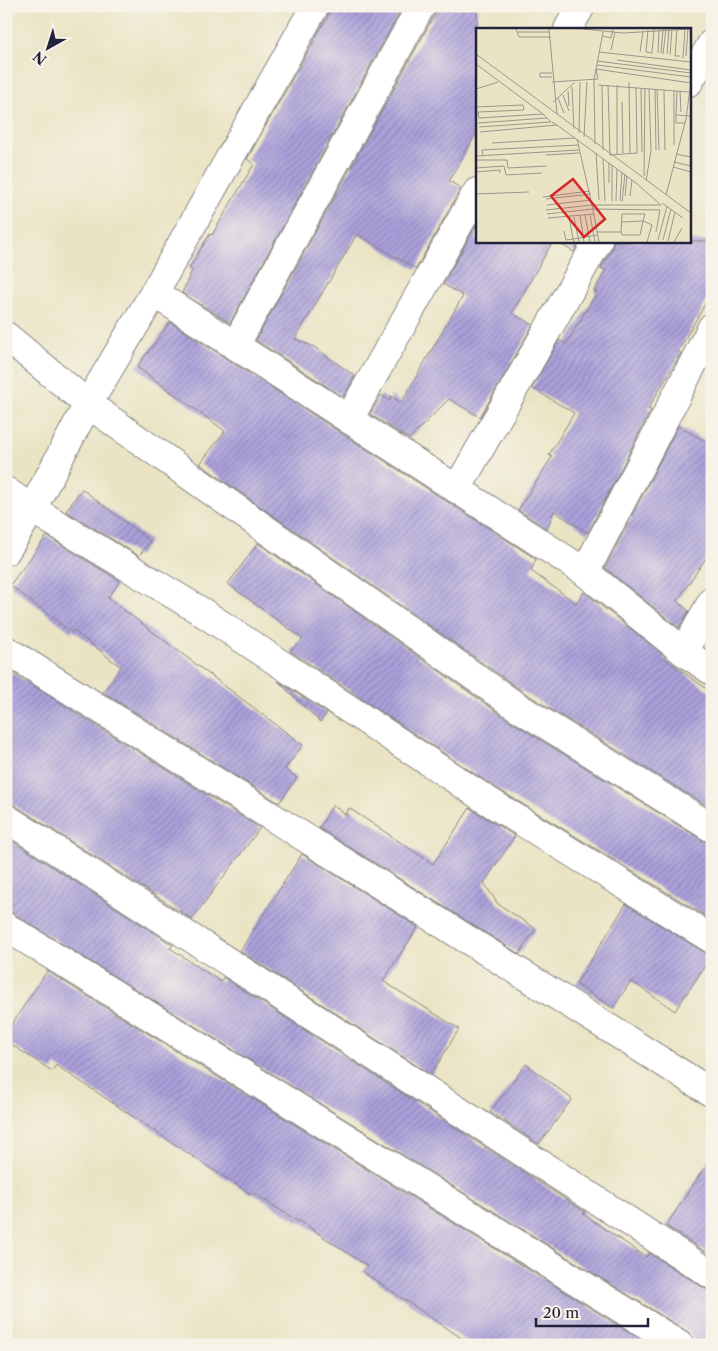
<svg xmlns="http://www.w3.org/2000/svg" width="718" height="1351" font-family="'Libre Caslon Text',serif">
  <defs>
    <pattern id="building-hatch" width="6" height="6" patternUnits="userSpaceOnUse" patternTransform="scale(1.25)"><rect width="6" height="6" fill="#aca1db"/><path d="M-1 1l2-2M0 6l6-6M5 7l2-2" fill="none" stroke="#8c83b3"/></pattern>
  </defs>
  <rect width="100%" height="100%" fill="#f7f3e8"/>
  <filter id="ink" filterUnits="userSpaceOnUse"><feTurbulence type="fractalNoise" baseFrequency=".02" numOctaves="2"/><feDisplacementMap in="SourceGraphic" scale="10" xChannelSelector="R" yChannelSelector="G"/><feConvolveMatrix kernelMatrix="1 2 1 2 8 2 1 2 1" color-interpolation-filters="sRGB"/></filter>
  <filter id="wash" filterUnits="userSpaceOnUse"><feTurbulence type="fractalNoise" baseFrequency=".0096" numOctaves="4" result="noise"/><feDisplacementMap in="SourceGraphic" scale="20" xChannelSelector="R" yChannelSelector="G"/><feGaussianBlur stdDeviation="1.12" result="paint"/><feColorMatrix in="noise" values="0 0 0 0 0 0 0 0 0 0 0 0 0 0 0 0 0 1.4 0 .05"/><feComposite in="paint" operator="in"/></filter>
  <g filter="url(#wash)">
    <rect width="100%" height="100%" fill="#eae4c5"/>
    <g id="blocks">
      <g fill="url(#building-hatch)">
        <polygon points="331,6 403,6 230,323 182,293 192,270 189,268 210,234 212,235 254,164 247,159 329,14"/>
        <polygon points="437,6 477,6 477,132 449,181 461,188 416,269 357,234 295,339 314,347 355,376 343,397 256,340 435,14"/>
        <polygon points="477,224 477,241 553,241 512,313 533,325 480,417 449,399 409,439 370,414 381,395 390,401 391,396 401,403 463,296 443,284"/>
        <polygon points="555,241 580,241 574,252"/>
        <polygon points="614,241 712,241 712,292 678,351 681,353 648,409 651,410 588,533 554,511 547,529 518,510 552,457 549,455 574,413 532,388 559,340 566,344 597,292 594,291 606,270 601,268 612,249"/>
        <polygon points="170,322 536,559 531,571 576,603 584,592 665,656 664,658 712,693 712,809 525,693 200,464 225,431 137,367"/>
        <polygon points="678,426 712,445 712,549 677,601 689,611 679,628 605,568"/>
        <polygon points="82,489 150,541 139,556 66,511"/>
        <polygon points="47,536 120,581 108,598 303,745 285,769 297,778 279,803 103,692 121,667 73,630 71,632 10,585"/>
        <polygon points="258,543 507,719 704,841 712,844 712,920 493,786 290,651 303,639 228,584"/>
        <polygon points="6,669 260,828 192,919 14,805 6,802"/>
        <polygon points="278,681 327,713 320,722"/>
        <polygon points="333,805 346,815 349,808 433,864 470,808 515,836 484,883 498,904 536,929 519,954 319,828"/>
        <polygon points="6,837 173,945 170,948 221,982 223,977 585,1212 583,1214 646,1257 649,1253 704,1288 712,1291 712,1345 696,1345 693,1337 688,1332 14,914 6,911"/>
        <polygon points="302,854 418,927 383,981 459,1029 431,1075 240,951"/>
        <polygon points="626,904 704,952 712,955 675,1011 631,981 613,1008 576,984"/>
        <polygon points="47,971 650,1345 472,1345 363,1272 367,1266 300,1221 299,1222 252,1192 251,1194 207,1166 56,1065 52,1071 6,1041 6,1033"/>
        <polygon points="526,1064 572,1099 539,1144 490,1112"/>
        <polygon points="712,1156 712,1256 666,1226"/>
      </g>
    </g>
  </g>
  <g filter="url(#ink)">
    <use href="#blocks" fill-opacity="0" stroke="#868380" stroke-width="1"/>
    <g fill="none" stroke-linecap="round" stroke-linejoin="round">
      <defs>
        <g id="minor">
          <polyline points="315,6 154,293 88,404 32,509 199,610 485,799 712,939"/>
          <polyline points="568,29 581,6"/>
          <polyline points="689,82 712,43"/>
          <polyline points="154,293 585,572 684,652 712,671"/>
          <polyline points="6,336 88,404 516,706 712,828"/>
          <polyline points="235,346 421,6"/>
          <polyline points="349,419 477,192"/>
          <polyline points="457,489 598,241"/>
          <polyline points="6,491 32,509 6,551"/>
          <polyline points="585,572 712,327"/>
          <polyline points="6,650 712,1093"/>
          <polyline points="684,652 712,601"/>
          <polyline points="6,818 712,1275"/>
          <polyline points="6,927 680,1345"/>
        </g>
      </defs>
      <use href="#minor" stroke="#868380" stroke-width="30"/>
      <use href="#minor" stroke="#fff" stroke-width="28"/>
    </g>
  </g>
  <g transform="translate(476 28)">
    <rect width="215" height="215" fill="#eae4c5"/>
    <path fill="none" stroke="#9a968e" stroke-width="1" d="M 40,1 L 43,9 L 75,9M 73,1 L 81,86M 107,1 L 147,5 L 215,1M 201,1 L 199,28 L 204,28M 172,2 L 170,24 L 176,25M 42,4 L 73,4M 126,8 L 135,10 L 137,1M 135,22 L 139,4M 123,24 L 215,34M 164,24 L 167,3M 176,25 L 178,1M 182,25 L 183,1M 185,25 L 187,1M 0,26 L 215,185M 187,26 L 190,1M 191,26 L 193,1M 194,27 L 196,1M 210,28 L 212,1M 207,30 L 209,1M 141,32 L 215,42M 121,33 L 215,45M 0,36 L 67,86 L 3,90 L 2,84 L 48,82 L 47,77 L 0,79M 121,37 L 215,49M 76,49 L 64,49 L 64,45 L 76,45M 76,54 L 122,51 L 120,41 L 215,55M 153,54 L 154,125M 122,57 L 213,64M 126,57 L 127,122M 132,57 L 134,127 L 161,125 L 160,59M 141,57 L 141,126M 96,59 L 98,101M 165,60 L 166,124M 0,61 L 22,54M 179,61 L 180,122M 181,61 L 183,122M 188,62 L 189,122M 92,63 L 93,78M 204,63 L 205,84M 87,67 L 93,83M 82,70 L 88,85M 77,74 L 99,54M 146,74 L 147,125M 200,87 L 201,63M 76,94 L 81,97 L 160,155 L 185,177 L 116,177 L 101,111M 2,95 L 71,90 L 67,86M 209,95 L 200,95 L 200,87 L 215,88M 3,99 L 75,94 L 71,90M 4,104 L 81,97M 103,105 L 104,54M 108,109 L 111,54M 16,115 L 99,110M 119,116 L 118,52 L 127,4M 198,117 L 198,63M 120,125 L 123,172M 200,126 L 215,129M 7,127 L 6,122 L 102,117M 70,127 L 103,125M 0,128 L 103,122M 127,131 L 129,173M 0,132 L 31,132 L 32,140 L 71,138M 198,134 L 215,138M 197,139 L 215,144M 0,140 L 28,138 L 30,147 L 66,145M 0,144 L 24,142 L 24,145M 168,148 L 169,60M 170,153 L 175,123 L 173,61M 133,155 L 133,135M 0,166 L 53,164M 190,167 L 210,91 L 215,53M 149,168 L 151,148M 154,168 L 156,152M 67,169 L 114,163M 70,171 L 115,166M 136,173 L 136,137M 140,173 L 141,141M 144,173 L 146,144M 146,174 L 149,146M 186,175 L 207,190M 71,177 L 115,172M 70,182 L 116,177 L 123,214M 71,186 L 117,181 L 184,182 L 180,204M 109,187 L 114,214M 114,187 L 119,214M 93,188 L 97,211 L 121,207M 104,188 L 108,214M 98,189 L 103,214M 72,190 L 118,186M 88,203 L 90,212 L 97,211 L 98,214M 121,204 L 145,204 L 146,186 L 169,186 L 167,193 L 176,197 L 171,214M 145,204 L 146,207 L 164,207 L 167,193 L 146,194M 182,212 L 191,178M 187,212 L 195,181M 192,213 L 199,184M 198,214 L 206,200"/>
    <path fill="#d62828" fill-opacity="0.15" stroke="#d62828" stroke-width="2.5" d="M 97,151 L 129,191 L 108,209 L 75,168 Z"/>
    <rect width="215" height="215" fill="none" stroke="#22223b" stroke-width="2.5"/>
  </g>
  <rect width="718" height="1351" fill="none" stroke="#f7f3e8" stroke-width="25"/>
  <g transform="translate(48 48) rotate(219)" stroke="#f7f3e8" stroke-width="4" paint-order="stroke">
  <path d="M0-4L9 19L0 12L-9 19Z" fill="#22223b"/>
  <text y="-8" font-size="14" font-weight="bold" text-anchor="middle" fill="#22223b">N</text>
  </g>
  <path d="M536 1318v8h112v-8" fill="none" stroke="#22223b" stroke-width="2.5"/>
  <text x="543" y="1318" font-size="15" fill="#22223b" stroke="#f7f3e8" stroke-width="4" paint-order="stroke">20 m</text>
</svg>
